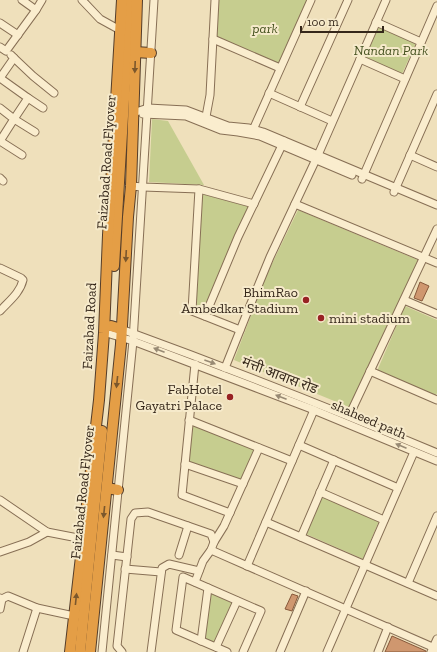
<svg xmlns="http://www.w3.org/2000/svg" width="437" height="652" font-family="'Zilla Slab','Noto Sans Devanagari',serif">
  <rect width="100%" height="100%" fill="#efe0bb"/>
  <g fill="#c6cd8f">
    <polygon points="219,0 307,0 279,64 216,36"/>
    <polygon points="379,27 416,43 402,74 365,57"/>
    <polygon points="152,119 168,121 204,185 149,182"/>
    <polygon points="202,194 250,207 204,311 196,307"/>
    <polygon points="298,210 418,260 349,407 234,360 266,276"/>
    <polygon points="405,306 437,320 437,393 435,397 377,371"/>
    <polygon points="193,424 255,449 241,481 189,462"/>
    <polygon points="322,496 379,521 363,559 306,534"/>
    <polygon points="210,592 232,603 215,643 204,638"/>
  </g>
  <g fill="#cf976f" stroke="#87583a">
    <polygon points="420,282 429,286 422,301 414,298"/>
    <polygon points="292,594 298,596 292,611 285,609"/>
    <polygon points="392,636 426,651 426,652 385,652"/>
  </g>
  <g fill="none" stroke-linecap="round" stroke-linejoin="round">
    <defs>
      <g id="minor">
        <polyline points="22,0 36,10 42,0"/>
        <polyline points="82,0 100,19 120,30"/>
        <polyline points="376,22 421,42"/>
        <polyline points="0,23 18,35"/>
        <polyline points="213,39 280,68"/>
        <polyline points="0,47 6,51 36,10"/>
        <polyline points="14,58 33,76 54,93"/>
        <polyline points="360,59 405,79"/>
        <polyline points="0,78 28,98 14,119 35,132"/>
        <polyline points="0,78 14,58 11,55"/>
        <polyline points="269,93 332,121"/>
        <polyline points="28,98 43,108"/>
        <polyline points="300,107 348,0"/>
        <polyline points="0,108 14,119 0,141"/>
        <polyline points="133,113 148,108 186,110 228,126 249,128 263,132 437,205"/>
        <polyline points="143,114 186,116 221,130 238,132 260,136 352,175"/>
        <polyline points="205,122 210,95 215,0"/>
        <polyline points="252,132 311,0"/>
        <polyline points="0,141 22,155"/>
        <polyline points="410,155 437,167"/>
        <polyline points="0,178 3,181"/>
        <polyline points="362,179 437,6"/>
        <polyline points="131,186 143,187 199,189 254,204"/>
        <polyline points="199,189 192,311 240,330"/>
        <polyline points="394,192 437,94"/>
        <polyline points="295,204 437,263"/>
        <path d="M 0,268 L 21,278 L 23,280 C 20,293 9,301 0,311"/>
        <polyline points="404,300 437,314"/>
        <polyline points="205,316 238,237 284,141"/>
        <path d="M 121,329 C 228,368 333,409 437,453"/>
        <polyline points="110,334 133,341 259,389 309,408 437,461"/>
        <polyline points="195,364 182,495 230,513"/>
        <polyline points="225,368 249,308 270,257 318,155 386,0"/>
        <polyline points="370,371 437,400"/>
        <polyline points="349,416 437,229"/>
        <polyline points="189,420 292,461"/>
        <polyline points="299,445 398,488"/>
        <polyline points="185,464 243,484"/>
        <polyline points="320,492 384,520"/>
        <polyline points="0,500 47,532 83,539"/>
        <polyline points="266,522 437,596"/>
        <polyline points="301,537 334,460"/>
        <polyline points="211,550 437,649"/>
        <polyline points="0,552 29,542 47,532"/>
        <polyline points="112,555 127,557"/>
        <polyline points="179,555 188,526"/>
        <polyline points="247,566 314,410"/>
        <polyline points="125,569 161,572"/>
        <polyline points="195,582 203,561 211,550 214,542 224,526 259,448"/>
        <polyline points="408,583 437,516"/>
        <polyline points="0,598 2,599 8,596 37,608 74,616"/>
        <polyline points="0,609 2,599"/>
        <polyline points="201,641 208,588"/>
        <polyline points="216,647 237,601"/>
        <polyline points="23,652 37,608"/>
        <polyline points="102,652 133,341 154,0"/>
        <polyline points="122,652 117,646 118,637 131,519 135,513 148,512 211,534 214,542"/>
        <polyline points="151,652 162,568 169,564 199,571"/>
        <polyline points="227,652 176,630 183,577 261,611 243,652"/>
        <polyline points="280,652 306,591"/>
        <polyline points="327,652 414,452"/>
        <polyline points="378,652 388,627"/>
        <polyline points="431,652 437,639"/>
      </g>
      <g id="highway">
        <polyline points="135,52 151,53"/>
        <polyline points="114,266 130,0"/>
        <polyline points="111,326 121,329"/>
        <polyline points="107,488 118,490"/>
        <polyline points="70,652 99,400 104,333 108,235 122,0"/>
        <polyline points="80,652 102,431"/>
        <polyline points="90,652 121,344 128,217 131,186 137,0"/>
      </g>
    </defs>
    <use href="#minor" stroke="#876f55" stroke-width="9"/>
    <use href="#highway" stroke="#543d2a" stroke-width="12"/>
    <use href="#minor" stroke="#faedce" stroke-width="7"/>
    <use href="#highway" stroke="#e49e46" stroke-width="10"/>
  </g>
  <defs><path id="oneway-solid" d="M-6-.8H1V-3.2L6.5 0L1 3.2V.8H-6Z"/></defs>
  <g fill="#7b572c">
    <use href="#oneway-solid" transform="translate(135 67) rotate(92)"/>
    <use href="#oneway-solid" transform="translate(126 256) rotate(93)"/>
    <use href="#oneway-solid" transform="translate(117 382) rotate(96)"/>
    <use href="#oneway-solid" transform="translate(104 512) rotate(96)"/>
    <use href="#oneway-solid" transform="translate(76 599) rotate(-84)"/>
  </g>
  <g fill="#988a74">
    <use href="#oneway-solid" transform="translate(159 350) rotate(-159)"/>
    <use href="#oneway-solid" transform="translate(210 362) rotate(20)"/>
    <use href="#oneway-solid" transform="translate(281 397) rotate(-159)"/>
    <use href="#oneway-solid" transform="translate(401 446) rotate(-157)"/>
  </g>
  <g fill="#982223" stroke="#f6eacb" stroke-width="1.5">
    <circle cx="306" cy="300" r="4"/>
    <circle cx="321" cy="318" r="4"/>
    <circle cx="230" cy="397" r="4"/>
  </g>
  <g text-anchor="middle" stroke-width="4" stroke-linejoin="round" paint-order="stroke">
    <g font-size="14" font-style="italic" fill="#465220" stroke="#f6eacb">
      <text x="265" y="33">park</text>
      <text x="391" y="55">Nandan Park</text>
    </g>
    <g font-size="14" fill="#35271a" stroke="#f6eacb">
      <text transform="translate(106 162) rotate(-86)" y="5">Faizabad Road Flyover</text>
      <text transform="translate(89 326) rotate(-87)" y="5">Faizabad Road</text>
      <text transform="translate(280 375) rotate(21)" y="5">मंत्ती आवास रोड</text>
      <text transform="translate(369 419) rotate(23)" y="5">shaheed path</text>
      <text transform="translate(82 492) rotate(-84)" y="5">Faizabad Road Flyover</text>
    </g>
    <g font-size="14" fill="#35271a" stroke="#f6eacb" text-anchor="end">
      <text x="298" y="297">BhimRao<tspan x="298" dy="16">Ambedkar Stadium</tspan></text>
      <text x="329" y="323" text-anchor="start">mini stadium</text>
      <text x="222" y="394">FabHotel<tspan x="222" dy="16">Gayatri Palace</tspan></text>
    </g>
  </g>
  <path d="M301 26v6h82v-6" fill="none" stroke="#35271a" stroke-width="2"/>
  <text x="307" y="26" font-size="12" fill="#35271a" stroke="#f6eacb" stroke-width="3" paint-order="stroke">100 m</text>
</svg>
